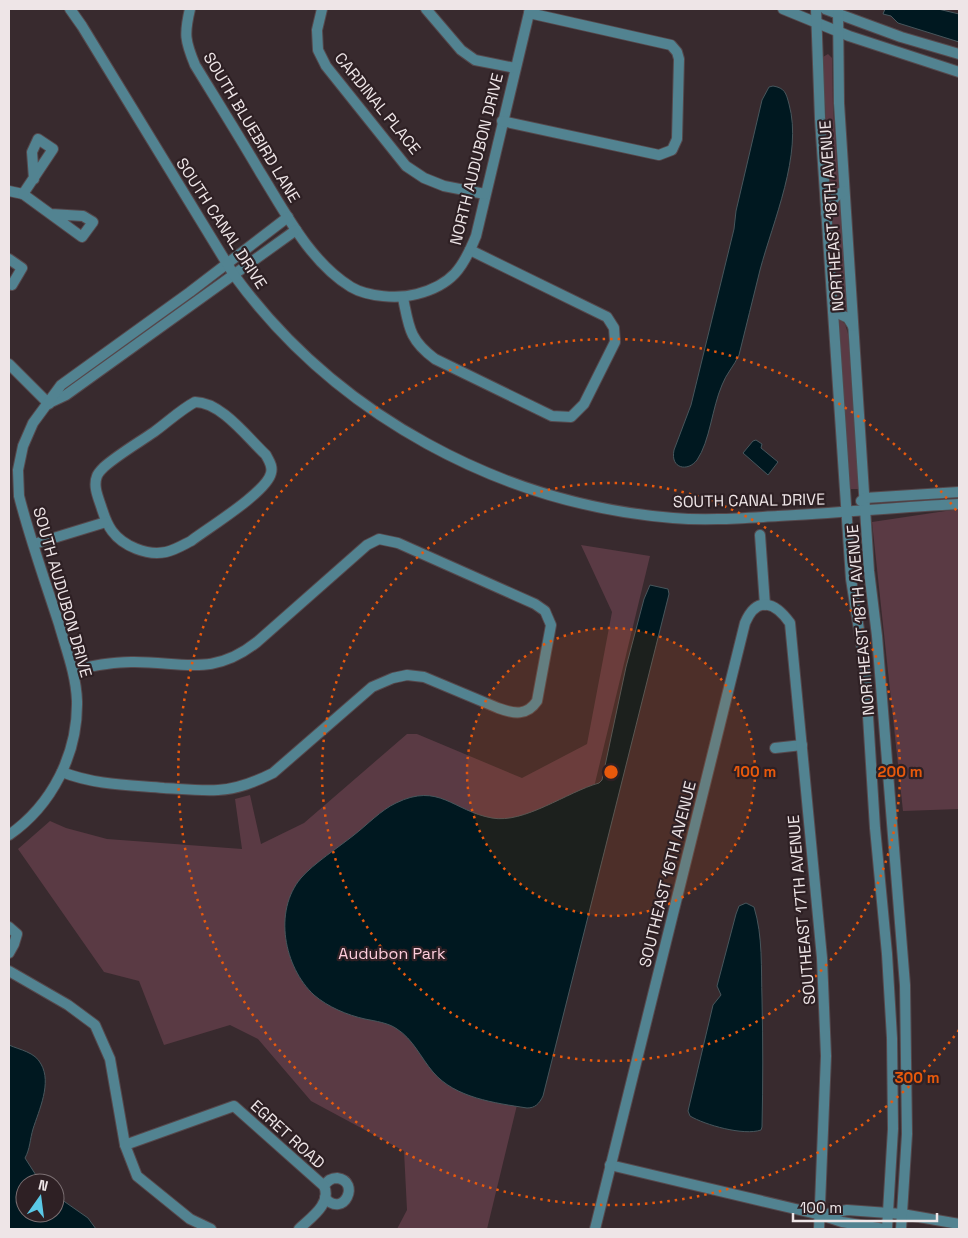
<svg xmlns="http://www.w3.org/2000/svg" width="968" height="1238" font-family="'Space Grotesk',sans-serif">
  <rect width="100%" height="100%" fill="#382a2e"/>
  <g fill="#5a3a44">
    <polygon points="828,54 832,58 833,108 839,190 831,195 823,71 823,57"/>
    <polygon points="838,200 840,201 847,312 839,309 832,218 834,208"/>
    <polygon points="839,319 845,324 848,334 859,489 850,489"/>
    <polygon points="959,509 959,809 903,811 872,522"/>
    <polygon points="581,545 650,556 487,1229 397,1229 407,1210 404,1151 311,1101 258,1039 230,1025 164,1045 139,981 104,972 18,849 50,821 66,828 107,839 242,849 235,799 250,795 261,844 304,823 407,734 417,734 522,778 587,744 612,612"/>
  </g>
  <g fill="#001820" stroke="#47565c">
    <polygon points="885,9 938,9 959,14 959,42 898,23 891,16 883,14"/>
    <path d="M 773,86 C 785,88 786,93 789,104 C 803,154 773,221 760,270 C 753,298 746,327 739,355 C 734,366 726,374 722,385 C 712,408 710,441 697,460 C 688,472 670,469 674,450 L 691,405 L 734,229 L 736,211 L 762,100 L 769,87 Z"/>
    <polygon points="756,440 762,444 761,448 778,462 768,475 743,453 753,441"/>
    <path d="M 650,585 L 668,589 L 669,594 L 543,1096 C 539,1104 535,1108 527,1108 C 495,1103 455,1098 433,1072 C 421,1058 413,1039 397,1029 C 389,1023 375,1021 365,1019 C 347,1015 328,1007 314,995 C 284,967 273,911 301,878 C 313,864 339,847 354,835 C 367,825 381,810 396,803 C 439,782 453,811 492,818 C 524,824 567,792 599,783 L 602,780 L 626,667 L 644,599 Z"/>
    <path d="M 746,903 L 754,907 C 763,936 761,969 762,999 C 763,1042 763,1084 762,1127 L 761,1130 C 744,1136 705,1125 690,1116 L 688,1111 L 713,1005 L 721,995 L 717,986 L 736,914 L 739,906 Z"/>
    <path d="M 9,1045 C 20,1050 35,1052 41,1064 C 52,1083 39,1110 33,1129 C 30,1139 30,1149 25,1158 L 41,1183 L 25,1183 L 25,1213 L 55,1213 L 55,1195 L 88,1218 L 96,1229 L 9,1229 Z"/>
  </g>
  <g fill="none" stroke-linecap="round" stroke-linejoin="round">
    <defs>
      <g id="minor">
        <path d="M 190,9 C 184,34 185,41 195,65 C 217,101 239,136 260,172 C 285,212 310,262 351,287 C 368,297 398,299 417,294 C 452,285 463,268 476,236 L 530,9"/>
        <polyline points="322,9 317,30 318,50 326,66 406,166 424,178 444,186 485,194"/>
        <polyline points="426,9 461,50 475,60 515,68"/>
        <polyline points="502,121 659,155 672,150 677,139 679,59 677,52 671,45 529,13"/>
        <polyline points="9,191 23,194 82,237 93,222 83,216 51,214"/>
        <polyline points="23,194 53,149 38,139 32,152 34,179"/>
        <polyline points="9,259 22,268 12,285 9,283"/>
        <path d="M 403,298 C 409,327 409,340 435,359 L 552,416 L 571,417 L 584,404 L 615,342 L 614,328 L 607,317 L 470,250"/>
        <polyline points="9,364 49,404"/>
        <path d="M 195,402 C 221,402 247,437 266,455 C 269,461 273,466 271,473 C 267,492 208,528 191,541 C 183,545 175,550 166,552 C 147,556 123,546 112,531 C 106,523 104,515 101,506 C 98,497 93,486 97,476 C 98,473 101,470 104,467 C 119,454 138,443 154,432 C 168,422 180,410 195,402 Z"/>
        <polyline points="49,403 66,395 296,230"/>
        <polyline points="760,535 765,605"/>
        <polyline points="34,544 106,522"/>
        <polyline points="775,748 802,745"/>
        <path d="M 62,772 C 95,785 129,785 164,788 C 182,789 200,791 218,790 C 238,789 255,782 273,773 L 372,687 L 393,678 L 407,675 L 424,677 L 498,708 C 514,714 527,716 537,701 L 551,625 L 545,611 L 535,604 L 398,543 L 379,539 L 367,545 L 257,642 C 212,678 181,661 131,662 C 111,662 92,666 73,670"/>
        <path d="M 9,835 C 52,805 78,754 77,701 C 76,674 66,649 59,624 C 45,581 30,539 19,496 L 18,470 L 23,446 L 33,423 L 61,385 L 190,292 L 288,217"/>
        <polyline points="9,927 17,934 14,944 9,953"/>
        <polyline points="9,971 68,1005 95,1025 110,1059 125,1145"/>
        <polyline points="610,1165 821,1215 842,1222 884,1229"/>
        <path d="M 324,1186 C 327,1181 331,1178 337,1178 C 361,1181 344,1219 325,1198"/>
        <polyline points="822,1215 847,1210 902,1214 959,1224"/>
        <path d="M 211,1229 L 190,1219 L 137,1176 L 125,1145 L 234,1106 L 324,1186 C 332,1204 310,1218 299,1229"/>
        <path d="M 595,1229 L 745,623 C 757,595 775,602 790,623 L 822,958 L 826,1056 L 819,1229"/>
      </g>
      <g id="tertiary">
        <path d="M 70,9 L 82,26 L 234,275 C 336,415 501,504 673,518 C 708,521 743,518 778,516 C 838,513 899,507 959,504"/>
        <polyline points="783,9 849,36 959,72"/>
        <polyline points="816,9 820,119 851,579 865,668 875,828 887,954 892,1038 893,1129 887,1229"/>
        <polyline points="825,9 901,37 959,54"/>
        <polyline points="838,9 839,103 869,571 877,636 905,985 907,1134 901,1229"/>
        <path d="M 826,213 C 830,203 834,196 844,191"/>
        <polyline points="833,311 848,318 853,326"/>
        <polyline points="861,501 865,498 959,492"/>
      </g>
    </defs>
    <use href="#minor" stroke="#55484c" stroke-width="12"/>
    <use href="#tertiary" stroke="#55484c" stroke-width="12"/>
    <use href="#minor" stroke="#528391" stroke-width="10"/>
    <use href="#tertiary" stroke="#528391" stroke-width="10"/>
  </g>
  <circle cx="611" cy="772" r="144" fill="#e8590c" fill-opacity=".12"/>
  <g fill="none" stroke="#e8590c" stroke-width="2.5" stroke-dasharray="2.5 5">
    <circle cx="611" cy="772" r="144"/>
    <circle cx="611" cy="772" r="289"/>
    <path d="M959 1030A433 433 0 1 1 959 514"/>
  </g>
  <g text-anchor="middle" stroke-width="4.5" stroke-linejoin="round" paint-order="stroke">
    <g font-size="16" fill="#eee5e7" stroke="#2e2024">
      <text transform="translate(378 103) rotate(51)" y="6">CARDINAL PLACE</text>
      <text transform="translate(252 127) rotate(59)" y="6">SOUTH BLUEBIRD LANE</text>
      <text transform="translate(476 159) rotate(-76)" y="6">NORTH AUDUBON DRIVE</text>
      <text transform="translate(831 216) rotate(-94)" y="6">NORTHEAST 18TH AVENUE</text>
      <text transform="translate(222 223) rotate(57)" y="6">SOUTH CANAL DRIVE</text>
      <text transform="translate(749 500) rotate(-1)" y="6">SOUTH CANAL DRIVE</text>
      <text transform="translate(63 592) rotate(74)" y="6">SOUTH AUDUBON DRIVE</text>
      <text transform="translate(860 620) rotate(-95)" y="6">NORTHEAST 18TH AVENUE</text>
      <text transform="translate(667 874) rotate(-76)" y="6">SOUTHEAST 16TH AVENUE</text>
      <text transform="translate(801 910) rotate(-95)" y="6">SOUTHEAST 17TH AVENUE</text>
      <text transform="translate(288 1134) rotate(42)" y="6">EGRET ROAD</text>
    </g>
    <g font-size="16" fill="#fecedd" stroke="#2e2024">
      <text x="392" y="959">Audubon Park</text>
    </g>
  </g>
  <circle cx="611" cy="772" r="8" fill="#e8590c" stroke="#2e2024" stroke-width="2.5"/>
  <g font-size="15" text-anchor="middle" font-weight="bold" fill="#e8590c" stroke="#2e2024" stroke-width="4.5" stroke-linejoin="round" paint-order="stroke">
    <text x="755" y="777">100 m</text>
    <text x="900" y="777">200 m</text>
    <text x="917" y="1083">300 m</text>
  </g>
  <rect width="968" height="1238" fill="none" stroke="#eee5e7" stroke-width="20"/>
  <g transform="translate(40 1198) rotate(14)"><circle r="24" fill="#2e2024" stroke="#7b6f72"/>
  <path d="M0-4L9 19L0 12L-9 19Z" fill="#5ac8e6"/>
  <text y="-8" font-size="14" font-weight="bold" text-anchor="middle" fill="#eee5e7">N</text>
  </g>
  <path d="M793 1213v8h144v-8" fill="none" stroke="#eee5e7" stroke-width="2.5"/>
  <text x="800" y="1213" font-size="15" fill="#eee5e7" stroke="#2e2024" stroke-width="4" paint-order="stroke">100 m</text>
</svg>
